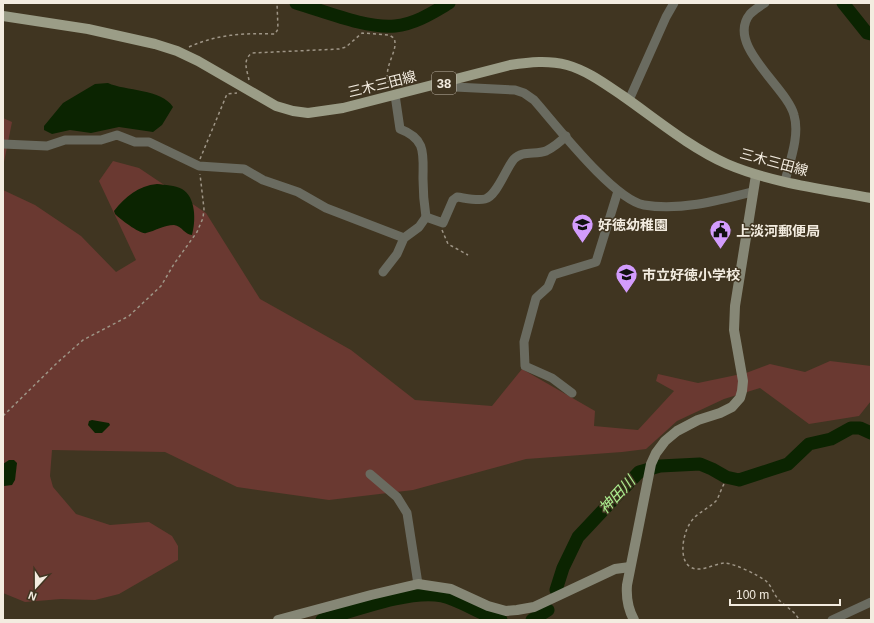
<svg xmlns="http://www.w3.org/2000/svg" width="874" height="623" font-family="Arial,'Noto Sans JP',sans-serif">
  <rect width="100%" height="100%" fill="#403521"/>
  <g fill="#6a3931">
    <polygon points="3,118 12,122 3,167"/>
    <polygon points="113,161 139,168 206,213 260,299 351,350 415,400 492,406 522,369 595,411 594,426 638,430 674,391 656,381 658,374 698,383 746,373 770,364 805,372 830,361 871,366 871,401 859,416 809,424 760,388 724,399 677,421 646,449 622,452 526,459 413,490 329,500 237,487 165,452 52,450 50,476 53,487 76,514 110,525 149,522 172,536 178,546 178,560 119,594 95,600 61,599 25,602 3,593 3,190 35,205 81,236 116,272 136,260 99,181"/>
  </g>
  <g fill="#0b2401">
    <path d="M 108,83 C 125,91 162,89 173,107 L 162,125 L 153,132 L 119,127 L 91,133 L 70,130 L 52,134 L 44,130 L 44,126 L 63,103 L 95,84 Z"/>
    <path d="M 157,184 C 165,185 175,185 182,189 C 196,197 196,221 192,235 C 185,235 182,226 174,225 C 164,225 155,231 146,233 C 141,235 120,219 115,214 L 114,211 C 126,196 138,186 157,184 Z"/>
    <polygon points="92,420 109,423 110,425 102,433 95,433 88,425 89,421"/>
    <polygon points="9,460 14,460 17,463 15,480 12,485 4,486 3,464"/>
  </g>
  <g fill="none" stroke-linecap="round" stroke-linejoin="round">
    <g stroke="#0b2401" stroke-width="13">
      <path d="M 296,3 C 324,11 367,29 395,26 C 415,24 432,13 449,3"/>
      <polyline points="843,3 867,33 871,34"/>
      <polyline points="556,590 563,568 578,537 639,472 660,466 700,464 712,469 726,477 739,480 788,464 809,444 831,439 851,428 860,428 871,433"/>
      <path d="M 322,620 C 353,611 411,589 442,596 C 463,601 480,615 501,620"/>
      <polyline points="532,620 548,610"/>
    </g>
    <g stroke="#9e9586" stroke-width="1.5" stroke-dasharray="3 3" stroke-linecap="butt">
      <path d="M 189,47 C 218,34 244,33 275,34 L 278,29 L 277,3"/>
      <path d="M 249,80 C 247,70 242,60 252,53 L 339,49 L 346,47 L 362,33 L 389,35 L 394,38 C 399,51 384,64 388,81 L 397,85"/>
      <polyline points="200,159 227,94 237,93"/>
      <polyline points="442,230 448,244 468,255"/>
      <polyline points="3,416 58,362 83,340 129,316 161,286 174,264 197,232 203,218 204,209 200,174"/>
      <path d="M 724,484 C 721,489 719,497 716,501 C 707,510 695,513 689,525 C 683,535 679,558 689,566 C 699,574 713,564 724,563 C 734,563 758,575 766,581 C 772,586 774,596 780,601 C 787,608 795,611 799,620"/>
    </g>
    <g stroke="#6a6b60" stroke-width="9">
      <path d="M 765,3 C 760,6 754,10 750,14 C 725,45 787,87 794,115 C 800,135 790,161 785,181"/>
      <path d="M 448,82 L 455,87 L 515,90 L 524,93 L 534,100 C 557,126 613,199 644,205 C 679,211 717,201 752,192"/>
      <path d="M 395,95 L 400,129 C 427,139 423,155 423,179 C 423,192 424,204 426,217"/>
      <polyline points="629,100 666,17 674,3"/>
      <polyline points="3,144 47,146 65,140 101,140 117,135 135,142 149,142 199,166 244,169 263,180 298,192 326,208 404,238"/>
      <path d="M 383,272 L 397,254 L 404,238 L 419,227 L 426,217 L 443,223 L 453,200 L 457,197 C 465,198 477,201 485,199 C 497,196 506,168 514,159 C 522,150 536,155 546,151 C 554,147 560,142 566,136"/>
      <polyline points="572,393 552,378 525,366 524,342 536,298 548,287 553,275 596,262 618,191"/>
      <polyline points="370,474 397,497 407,513 418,584"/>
      <polyline points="832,620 871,602"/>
    </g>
    <g stroke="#868776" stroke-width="10">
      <polyline points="278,620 371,595 418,584 451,589 488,606 506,611 517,610 534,607 615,569 630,567"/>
      <path d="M 634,620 C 628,609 626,598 627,585 L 651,464 L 656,453 L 665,441 L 677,431 L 698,420 L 720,413 L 732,407 L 740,398 L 742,391 L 743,381 L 734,330 L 735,306 L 756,175"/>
    </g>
    <path stroke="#9b9d87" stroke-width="10" d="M 3,16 L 88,29 L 155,44 L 177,51 L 198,61 L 276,106 L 293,111 L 308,113 L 343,108 L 510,65 C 530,62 548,60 567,65 C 588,71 605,84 623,96 C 656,119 689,147 727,164 C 772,183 823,189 871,198"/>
  </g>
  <defs>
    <symbol id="school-pin" viewBox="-11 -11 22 30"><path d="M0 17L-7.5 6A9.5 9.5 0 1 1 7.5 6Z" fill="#d39cfd" stroke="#403521"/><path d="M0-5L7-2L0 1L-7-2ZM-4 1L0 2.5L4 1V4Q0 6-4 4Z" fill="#111"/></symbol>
    <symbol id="civic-pin" viewBox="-11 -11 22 30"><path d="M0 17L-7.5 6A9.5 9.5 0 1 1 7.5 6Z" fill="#d39cfd" stroke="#403521"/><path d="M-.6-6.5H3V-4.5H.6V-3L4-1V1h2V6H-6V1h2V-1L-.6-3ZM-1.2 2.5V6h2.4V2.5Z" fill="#111"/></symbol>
  </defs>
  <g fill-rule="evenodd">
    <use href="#school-pin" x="570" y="212" width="25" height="34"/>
    <use href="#civic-pin" x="708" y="218" width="25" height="34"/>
    <use href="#school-pin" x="614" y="262" width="25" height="34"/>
  </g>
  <g text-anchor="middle" stroke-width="3" stroke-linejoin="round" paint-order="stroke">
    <rect fill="#403521" stroke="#bdb5a7" stroke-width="1" x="432" y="72" width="24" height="22" rx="3"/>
    <g font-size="13" font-weight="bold" fill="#f3ece0">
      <text x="444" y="88">38</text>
    </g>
    <g font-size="14" fill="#f3ece0" stroke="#403521">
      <text transform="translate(382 84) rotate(-14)" y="5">三木三田線</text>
      <text transform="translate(774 162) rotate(15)" y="5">三木三田線</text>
    </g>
    <g font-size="14" font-weight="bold" fill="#f3ece0" stroke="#403521" text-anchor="start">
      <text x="598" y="230">好徳幼稚園</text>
      <text x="736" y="236">上淡河郵便局</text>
      <text x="642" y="280">市立好徳小学校</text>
    </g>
    <g font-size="15" font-style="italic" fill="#acf090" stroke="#403521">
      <text transform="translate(617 495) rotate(-47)" y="5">神田川</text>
    </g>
  </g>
  <rect width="874" height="623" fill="none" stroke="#f3ece0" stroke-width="8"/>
  <g transform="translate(36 587) rotate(201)" stroke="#403521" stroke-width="3" paint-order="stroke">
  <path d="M0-3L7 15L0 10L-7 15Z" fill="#f3ece0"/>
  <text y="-6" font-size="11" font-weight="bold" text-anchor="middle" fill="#f3ece0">N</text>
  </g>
  <path d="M730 599v6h110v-6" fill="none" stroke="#f3ece0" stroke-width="2"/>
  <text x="736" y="599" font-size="12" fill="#f3ece0" stroke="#403521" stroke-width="3" paint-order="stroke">100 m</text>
</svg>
